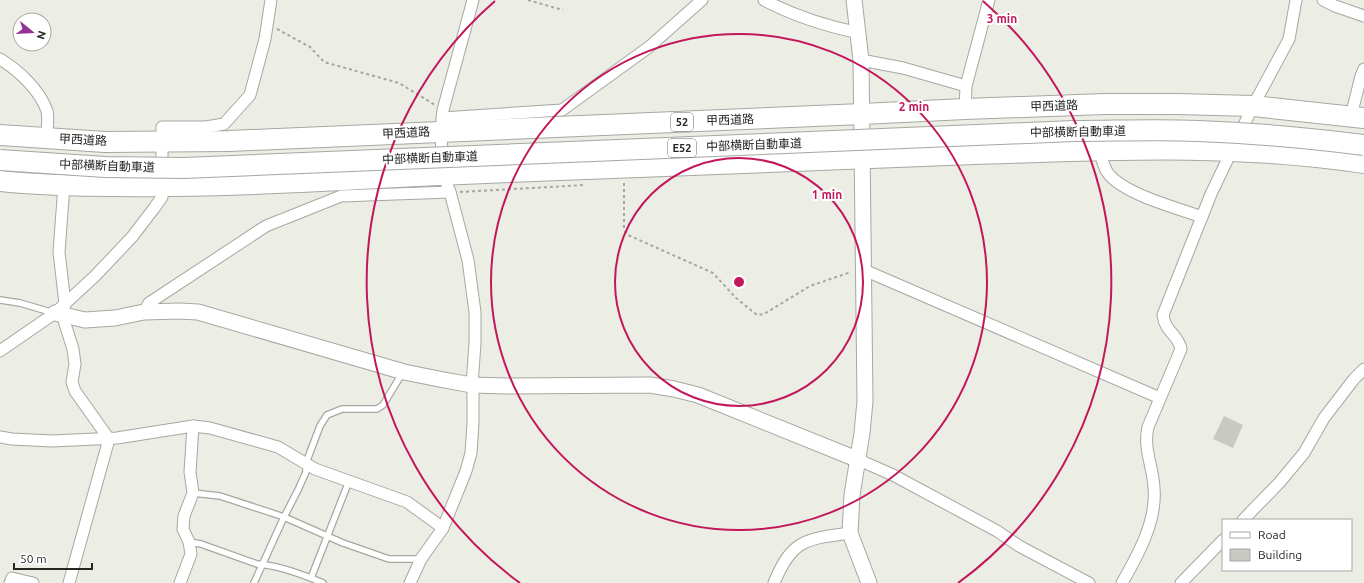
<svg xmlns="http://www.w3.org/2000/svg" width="1364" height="583" font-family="Ubuntu,'Noto Sans JP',sans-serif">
  <rect width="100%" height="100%" fill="#eceee6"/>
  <polygon fill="#c7c9c2" points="1224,416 1243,425 1233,448 1213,439"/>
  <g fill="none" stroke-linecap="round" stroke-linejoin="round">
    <defs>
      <g id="lane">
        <polyline points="0,300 20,303 54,313"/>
        <polyline points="193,493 220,496 284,517 343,543 389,559 421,559"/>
        <path d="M 189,542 L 201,544 L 257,564 C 278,565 304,575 323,583"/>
        <polyline points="311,578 349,481"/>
        <polyline points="254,583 284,517 298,490 306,472 306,463 320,426 327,415 342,409 377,409 383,405 403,372"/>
      </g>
      <g id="street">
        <path d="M 764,0 C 794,16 826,26 859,33"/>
        <polyline points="1323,0 1335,6 1364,16"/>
        <path d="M 0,59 C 18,70 40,90 47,111 C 49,120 47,130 46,139"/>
        <polyline points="861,60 903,68 966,86"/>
        <polyline points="965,109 966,86 989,0"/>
        <polyline points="1351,116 1361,76 1364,69"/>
        <polyline points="442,118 562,110 649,47 702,0"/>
        <path d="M 1099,150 C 1101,156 1103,164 1106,170 C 1118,193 1178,208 1202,217"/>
        <polyline points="64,185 59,252 65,304 63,315 65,324 73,349 75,364 72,382 75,391 109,439 69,583"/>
        <polyline points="864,270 1160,398"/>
        <polyline points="144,312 149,303 266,226 341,196 450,192"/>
        <polyline points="0,351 55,313 95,276 132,237 155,207 162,197 162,127 206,127 224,124 250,95 265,39 271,0"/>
        <polyline points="0,437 12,439 52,441 117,438 193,426 210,428 278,447 315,469 407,502 443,528"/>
        <polyline points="859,460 893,475 997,531 1019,546 1089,583"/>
        <polyline points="1243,520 1279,483 1304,453 1324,418 1354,379 1364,369"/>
        <polyline points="10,583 12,578 33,583"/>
        <polyline points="180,583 191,554 189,542 183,529 184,516 193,493 190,472 193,426"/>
        <polyline points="410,583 421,559 443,528 466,471 471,453 473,423 473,393 472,385 475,343 475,312 468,260 450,192 443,175 441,132 443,110 473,0"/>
        <path d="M 774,583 C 792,539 806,539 850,533"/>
        <path d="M 1122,583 C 1138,555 1157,521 1154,488 C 1153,466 1143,449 1148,427 L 1181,349 C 1178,334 1165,332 1163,315 L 1211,194 L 1253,106 L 1289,39 L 1296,0"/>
        <polyline points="1181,583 1223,540"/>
      </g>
      <g id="secondary">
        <polyline points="854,0 861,60 865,401 862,433 852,495 850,533 869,583"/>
        <polyline points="55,313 85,320 115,318 144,312 179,311 198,312 404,372 444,380 472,385 508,386 650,385 674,389 698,395 859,460"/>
      </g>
      <g id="highway">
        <polyline points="0,135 105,142 229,141 862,114 965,109 1105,104 1177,104 1253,106 1364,118"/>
        <path d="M 0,181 C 39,185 78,186 116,186 C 224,188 331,180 439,175 C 617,167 795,161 974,154 C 1105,150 1233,143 1364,163"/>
      </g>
    </defs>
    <use href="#lane" stroke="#a6a8a0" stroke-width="8"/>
    <use href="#street" stroke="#a6a8a0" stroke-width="13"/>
    <use href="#secondary" stroke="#a6a8a0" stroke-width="17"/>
    <use href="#highway" stroke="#a6a8a0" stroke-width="22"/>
    <g stroke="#a5a6a0" stroke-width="2" stroke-dasharray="3 3" stroke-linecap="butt">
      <polyline points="528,0 563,10"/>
      <polyline points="277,29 310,47 324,62 399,83 435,105"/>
      <polyline points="624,183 624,230 628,235 713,273 736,298 757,315 764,314 810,286 851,272"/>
      <polyline points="460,192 585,185"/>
    </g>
    <use href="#lane" stroke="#fff" stroke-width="5.5"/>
    <use href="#street" stroke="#fff" stroke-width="11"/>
    <use href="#secondary" stroke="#fff" stroke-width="15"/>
    <use href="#highway" stroke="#fff" stroke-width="20"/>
    <defs>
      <path id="highway-bridge" d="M 0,160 L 105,167 L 184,168 L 1074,131 C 1115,131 1157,129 1198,131 C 1254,133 1309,138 1364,145"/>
    </defs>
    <use href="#highway-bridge" stroke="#a6a8a0" stroke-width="22" stroke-linecap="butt"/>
    <use href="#highway-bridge" stroke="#fff" stroke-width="20"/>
  </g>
  <g fill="none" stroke="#c2185b" stroke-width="2">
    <circle cx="739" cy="282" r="124"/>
    <circle cx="739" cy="282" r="248"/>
    <path d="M520 583A372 372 0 0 1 495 1M983 1A372 372 0 0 1 958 583"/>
  </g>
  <g text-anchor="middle" stroke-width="4" stroke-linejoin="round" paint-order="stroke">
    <g fill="#fff" stroke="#666664" stroke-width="1">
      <rect x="671" y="113" width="22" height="18" rx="3"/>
      <rect x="668" y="139" width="28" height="18" rx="3"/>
    </g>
    <g font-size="11" font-weight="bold" fill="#252522">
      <text x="682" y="126">52</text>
      <text x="682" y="152">E52</text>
    </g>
    <g font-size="12" fill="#252522" stroke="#fff">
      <text transform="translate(1054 106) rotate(-2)" y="4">甲西道路</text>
      <text transform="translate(730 120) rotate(-2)" y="4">甲西道路</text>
      <text transform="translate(1078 132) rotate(-1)" y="4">中部横断自動車道</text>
      <text transform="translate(406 133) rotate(-3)" y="4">甲西道路</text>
      <text transform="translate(83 140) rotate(3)" y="4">甲西道路</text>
      <text transform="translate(754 145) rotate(-2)" y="4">中部横断自動車道</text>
      <text transform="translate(430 158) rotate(-2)" y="4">中部横断自動車道</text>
      <text transform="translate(107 166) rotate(2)" y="4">中部横断自動車道</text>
    </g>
  </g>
  <circle cx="739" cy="282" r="6" fill="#c2185b" stroke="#fff" stroke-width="2"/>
  <g font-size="12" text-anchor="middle" font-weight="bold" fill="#c2185b" stroke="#fff" stroke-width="4" stroke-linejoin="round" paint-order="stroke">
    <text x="1002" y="23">3 min</text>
    <text x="914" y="111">2 min</text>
    <text x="827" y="199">1 min</text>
  </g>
  <rect x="1222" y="519" width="130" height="52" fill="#ffffff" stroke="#a8a8a7"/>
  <rect x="1230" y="532" width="20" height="6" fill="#ffffff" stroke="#a8a8a7"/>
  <text x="1258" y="539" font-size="12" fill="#252522">Road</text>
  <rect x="1230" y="549" width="20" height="12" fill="#c7c9c2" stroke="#a8a8a7"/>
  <text x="1258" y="559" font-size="12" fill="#252522">Building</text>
  <g transform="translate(32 32) rotate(108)"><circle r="19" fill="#ffffff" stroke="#a8a8a7"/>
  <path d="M0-3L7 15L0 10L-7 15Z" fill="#963196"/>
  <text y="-6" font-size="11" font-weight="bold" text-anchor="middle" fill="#252522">N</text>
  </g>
  <path d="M14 563v6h78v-6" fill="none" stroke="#252522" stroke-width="2"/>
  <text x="20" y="563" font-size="12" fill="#252522" stroke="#ffffff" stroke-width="3" paint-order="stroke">50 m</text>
</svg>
